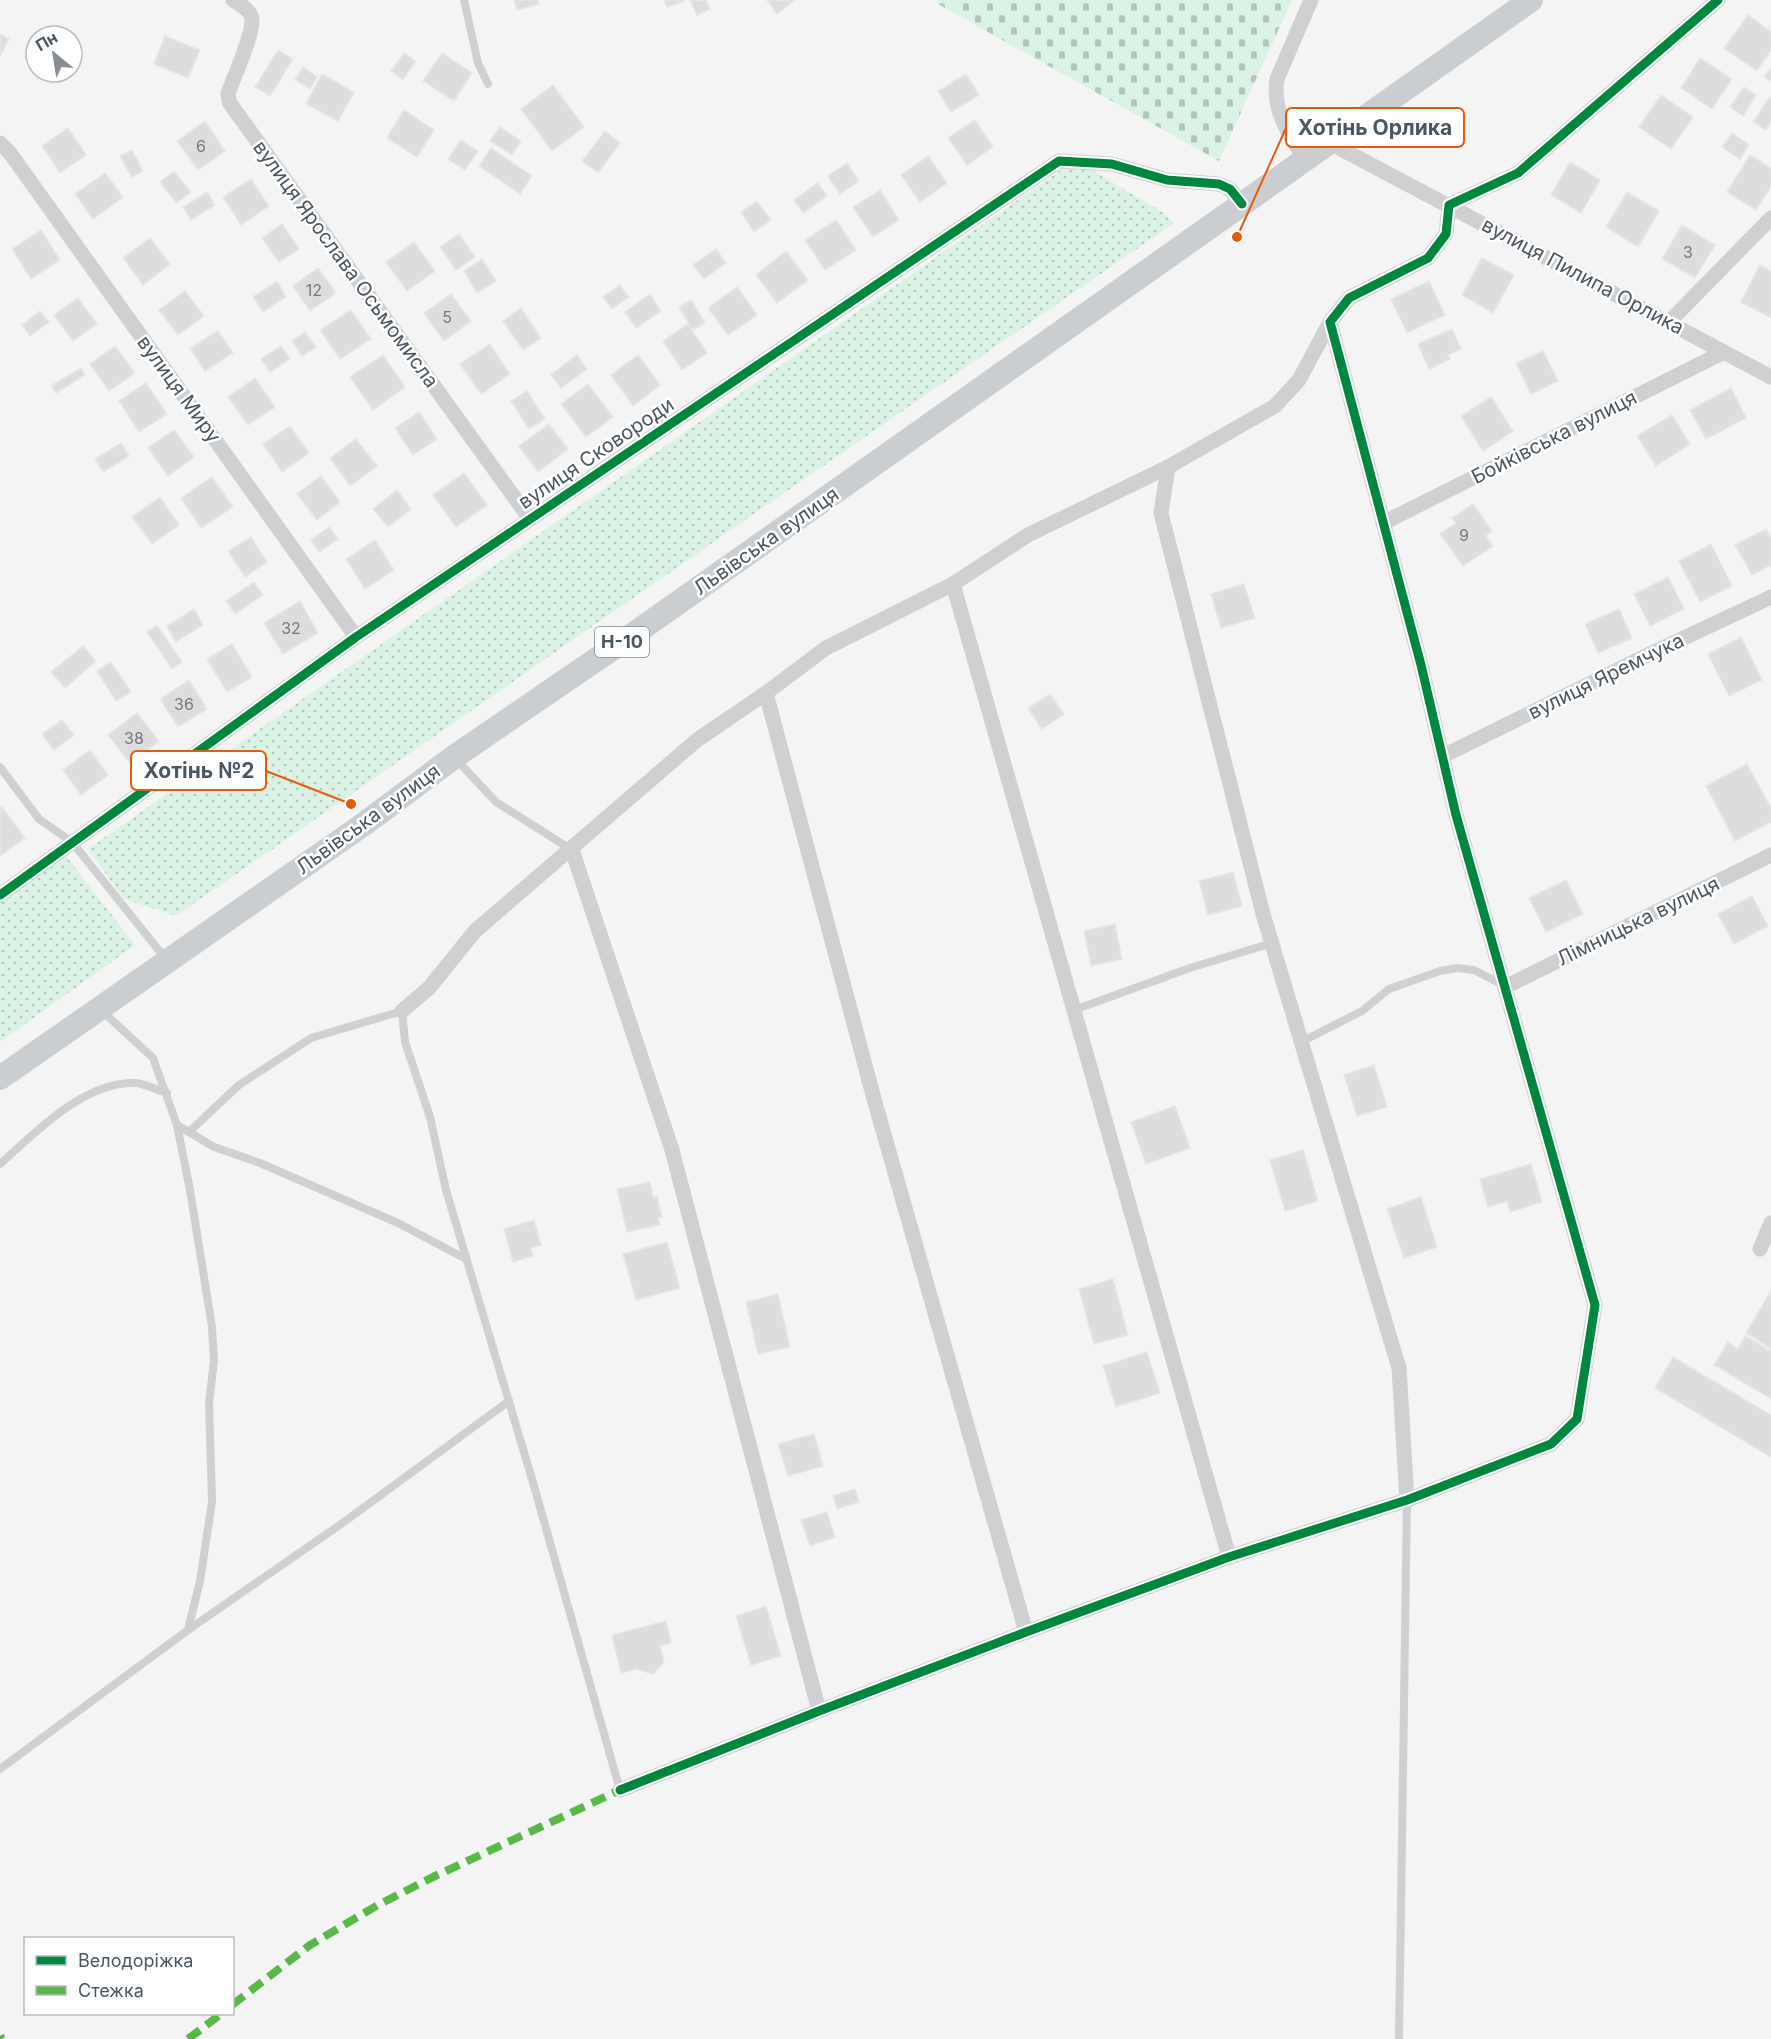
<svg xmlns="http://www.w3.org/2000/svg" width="1771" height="2039" font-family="Inter,sans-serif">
  <defs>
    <pattern id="cemetery-stones" width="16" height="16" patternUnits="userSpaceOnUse" patternTransform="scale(1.5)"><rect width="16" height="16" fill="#d9f2e3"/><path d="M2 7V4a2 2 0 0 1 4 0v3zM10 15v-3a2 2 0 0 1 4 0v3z" fill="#b2c7bb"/></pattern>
    <pattern id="garden-dots" width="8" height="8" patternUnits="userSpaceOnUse" patternTransform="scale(1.5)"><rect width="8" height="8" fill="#d9f2e3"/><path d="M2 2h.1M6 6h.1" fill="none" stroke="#b2c7bb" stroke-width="1.8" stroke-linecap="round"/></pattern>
  </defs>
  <rect width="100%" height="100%" fill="#f4f4f4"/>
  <polygon fill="url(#cemetery-stones)" points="938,0 1292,0 1219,161 936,3"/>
  <g fill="url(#garden-dots)">
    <polygon points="1075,160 1164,213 1174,223 784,493 176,916 124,899 88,849"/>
    <polygon points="65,855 135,945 0,1042 0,901"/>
  </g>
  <g fill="#ddddde" stroke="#e5e6e7" stroke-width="1.5">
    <polygon points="514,0 538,0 539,4 517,10"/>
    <polygon points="664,0 684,0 684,1 667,7"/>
    <polygon points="690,0 706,0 710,9 697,15"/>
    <polygon points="767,0 795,0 777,14"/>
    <polygon points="1748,15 1771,32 1771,50 1757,71 1724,48"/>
    <polygon points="0,34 9,39 0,56"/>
    <polygon points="165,36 200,50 188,78 154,64"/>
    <polygon points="278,50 293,59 270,96 255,87"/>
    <polygon points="404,53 416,61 403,80 391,71"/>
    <polygon points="442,53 472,73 454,101 423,81"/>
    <polygon points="1700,58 1732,79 1712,109 1681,88"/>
    <polygon points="303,67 317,77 310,89 295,80"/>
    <polygon points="1771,68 1771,82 1764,76"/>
    <polygon points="322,74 354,92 338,121 306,104"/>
    <polygon points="966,74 979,95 951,112 938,91"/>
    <polygon points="553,85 584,127 552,151 521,109"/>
    <polygon points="1744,87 1756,95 1743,116 1730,107"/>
    <polygon points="1661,95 1693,117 1671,149 1639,127"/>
    <polygon points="1769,98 1771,100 1771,122 1766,130 1753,122"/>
    <polygon points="404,110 434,130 417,157 387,138"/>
    <polygon points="975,120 993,147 967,165 948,138"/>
    <polygon points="205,121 225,151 198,170 177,141"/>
    <polygon points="500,127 521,141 512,155 490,141"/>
    <polygon points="68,128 86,155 60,173 42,146"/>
    <polygon points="605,131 620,143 598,173 582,161"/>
    <polygon points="1732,133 1749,145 1740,159 1722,147"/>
    <polygon points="461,140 478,151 465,170 448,159"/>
    <polygon points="491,148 532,176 520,194 479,166"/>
    <polygon points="132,150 143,171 132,177 120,156"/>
    <polygon points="1750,155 1771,168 1771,186 1756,210 1727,192"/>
    <polygon points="928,156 947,183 920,202 901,175"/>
    <polygon points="1570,162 1600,180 1581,213 1551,195"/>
    <polygon points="847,163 859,181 840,194 828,176"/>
    <polygon points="174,171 191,192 176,203 160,182"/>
    <polygon points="105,173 123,197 93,219 75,194"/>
    <polygon points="251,179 269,206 241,225 223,197"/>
    <polygon points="818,183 827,196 803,213 794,200"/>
    <polygon points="880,190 899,220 873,237 853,207"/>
    <polygon points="207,192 215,205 191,220 183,207"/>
    <polygon points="1627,192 1659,211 1638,247 1606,227"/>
    <polygon points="757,201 771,220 754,232 741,212"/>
    <polygon points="836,220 856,250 825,270 805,240"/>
    <polygon points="282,224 299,249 279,262 262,238"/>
    <polygon points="1682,225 1715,245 1695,278 1662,259"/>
    <polygon points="41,230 60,260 31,279 12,249"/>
    <polygon points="459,234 475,257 456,270 440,247"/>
    <polygon points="150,238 170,264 143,285 123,258"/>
    <polygon points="414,242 435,271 407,291 386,262"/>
    <polygon points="716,249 726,263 704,279 693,265"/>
    <polygon points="786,251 808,280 777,303 756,275"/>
    <polygon points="1482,258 1514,275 1493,313 1462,295"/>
    <polygon points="482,259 496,281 477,293 464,271"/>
    <polygon points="1760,265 1771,271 1771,318 1741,302"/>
    <polygon points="318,268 336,293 310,311 293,286"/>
    <polygon points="277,281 286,297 263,312 253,297"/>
    <polygon points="1429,281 1445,315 1407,333 1391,299"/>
    <polygon points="620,285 629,297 612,309 603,297"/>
    <polygon points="737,287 757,315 728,335 708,308"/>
    <polygon points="185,291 204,316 178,335 159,310"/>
    <polygon points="451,294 471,321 444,341 424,313"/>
    <polygon points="650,294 661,311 636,328 625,312"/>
    <polygon points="78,298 97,324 73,341 54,315"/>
    <polygon points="691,300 705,323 693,330 679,307"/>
    <polygon points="521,308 541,338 523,350 503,321"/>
    <polygon points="351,310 371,339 340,359 320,330"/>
    <polygon points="40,311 49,322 30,336 22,325"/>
    <polygon points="688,324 707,353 682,370 663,341"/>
    <polygon points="1452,329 1461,349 1448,355 1450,359 1429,369 1418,344"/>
    <polygon points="218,331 233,353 205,371 190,348"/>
    <polygon points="305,332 316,347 302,356 292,341"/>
    <polygon points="490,344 510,374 481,394 460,364"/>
    <polygon points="115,346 135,373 109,391 90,364"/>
    <polygon points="281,346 290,359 270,372 261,359"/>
    <polygon points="1543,351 1558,381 1531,394 1516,363"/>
    <polygon points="383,355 405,387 373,410 350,377"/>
    <polygon points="577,355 587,369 561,388 551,375"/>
    <polygon points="638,355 660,385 633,406 611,375"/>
    <polygon points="81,368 85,375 56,393 51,386"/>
    <polygon points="255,378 275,407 248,425 228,397"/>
    <polygon points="146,383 167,414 139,432 119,401"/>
    <polygon points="588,384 613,417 586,437 561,404"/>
    <polygon points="1731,388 1746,418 1706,439 1690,410"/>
    <polygon points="527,391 545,419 529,429 511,401"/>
    <polygon points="1491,397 1513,431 1483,451 1461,416"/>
    <polygon points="419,412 437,439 413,455 395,428"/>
    <polygon points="1672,415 1690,444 1656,466 1637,436"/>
    <polygon points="549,424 568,449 538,472 519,446"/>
    <polygon points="290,426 309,453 282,472 263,444"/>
    <polygon points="174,430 194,457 168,476 148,448"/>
    <polygon points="356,439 377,466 350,486 330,458"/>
    <polygon points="121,443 129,456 103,472 95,459"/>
    <polygon points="464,473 487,505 456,527 433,495"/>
    <polygon points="321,476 340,502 317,520 297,494"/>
    <polygon points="212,477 233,507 201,528 181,498"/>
    <polygon points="397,490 411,509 388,527 373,509"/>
    <polygon points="160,497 179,525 152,544 132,517"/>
    <polygon points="1473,504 1492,531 1486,536 1493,546 1463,566 1440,534 1456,523 1452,518"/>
    <polygon points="329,527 338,539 319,552 311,540"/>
    <polygon points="1766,529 1771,539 1771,565 1752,575 1735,545"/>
    <polygon points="251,537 267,562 245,577 228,551"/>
    <polygon points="375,540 394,570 365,589 346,559"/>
    <polygon points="1711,544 1732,586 1700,602 1679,561"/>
    <polygon points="1668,577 1684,609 1650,626 1634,594"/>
    <polygon points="254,582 263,595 235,614 226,601"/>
    <polygon points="1244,584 1255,618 1221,628 1211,594"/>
    <polygon points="300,601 318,633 283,654 264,623"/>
    <polygon points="194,609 203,625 176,642 167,626"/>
    <polygon points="1619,609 1632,638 1598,653 1585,624"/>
    <polygon points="157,625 182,662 172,669 147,632"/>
    <polygon points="1741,637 1762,680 1729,696 1708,654"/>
    <polygon points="232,644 252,677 227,692 207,659"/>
    <polygon points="83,646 96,661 65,688 51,672"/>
    <polygon points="111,662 131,692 116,701 97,671"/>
    <polygon points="189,680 207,709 178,727 160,699"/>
    <polygon points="1050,694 1064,714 1042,729 1028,708"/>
    <polygon points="137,713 159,741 130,763 108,735"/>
    <polygon points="62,720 74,735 54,750 42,734"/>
    <polygon points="90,750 108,775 81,795 63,770"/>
    <polygon points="1747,764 1771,808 1771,822 1735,841 1706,786"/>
    <polygon points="2,807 25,838 0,856 0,808"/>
    <polygon points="1233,872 1242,906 1208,915 1199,881"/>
    <polygon points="1566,880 1583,914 1546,932 1529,898"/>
    <polygon points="1752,896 1768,926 1734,944 1718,914"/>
    <polygon points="1115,924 1122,959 1091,966 1084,931"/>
    <polygon points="1374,1065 1387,1107 1357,1116 1344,1075"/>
    <polygon points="1175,1106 1190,1148 1146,1164 1131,1122"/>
    <polygon points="1303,1150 1318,1201 1285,1211 1270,1160"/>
    <polygon points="1531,1164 1542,1202 1510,1212 1507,1201 1488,1207 1480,1179"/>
    <polygon points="650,1182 653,1197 657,1196 662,1217 658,1218 660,1225 627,1232 617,1189"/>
    <polygon points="1421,1197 1437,1247 1404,1258 1387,1209"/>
    <polygon points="534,1220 541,1245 531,1248 533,1256 513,1262 504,1229"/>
    <polygon points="667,1242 680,1288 636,1300 623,1254"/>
    <polygon points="1113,1279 1128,1335 1094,1344 1079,1289"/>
    <polygon points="1771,1291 1771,1349 1746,1333"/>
    <polygon points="778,1294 790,1347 758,1354 746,1302"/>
    <polygon points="1745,1336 1771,1351 1771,1399 1714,1365 1728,1342 1738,1349"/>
    <polygon points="1147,1352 1160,1393 1116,1407 1103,1366"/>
    <polygon points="1673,1357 1771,1415 1771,1457 1655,1388"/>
    <polygon points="814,1434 823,1466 788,1476 778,1444"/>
    <polygon points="855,1489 859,1502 837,1509 833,1496"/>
    <polygon points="827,1512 835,1537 810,1546 801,1520"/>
    <polygon points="766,1606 781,1656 751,1665 736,1616"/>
    <polygon points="666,1621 671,1643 660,1646 664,1662 653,1674 637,1669 621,1673 612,1635"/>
  </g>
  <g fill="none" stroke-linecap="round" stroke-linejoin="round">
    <g stroke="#ced0d2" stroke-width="8">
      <polyline points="464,0 478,63 488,84"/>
      <polyline points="455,758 496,802 572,850"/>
      <polyline points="0,767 39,819 72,842 165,958"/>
      <polyline points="101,1010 153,1058 177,1125 214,1147 260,1163 398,1223 466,1259"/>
      <polyline points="1074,1010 1190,968 1272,943"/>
      <polyline points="1301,1042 1362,1011 1389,989 1440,971 1457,968 1474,970 1503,985"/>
      <polyline points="177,1125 190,1190 212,1327 214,1360 209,1404 212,1502 200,1581 188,1630"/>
      <polyline points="189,1132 239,1085 311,1038 402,1011 405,1042 430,1117 446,1190 534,1486 620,1790"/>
      <path d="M 0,1164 C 36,1132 84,1081 136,1083 C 146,1084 157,1090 167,1093"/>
      <polyline points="0,1769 188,1630 344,1522 509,1401"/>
      <polyline points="1399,2039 1407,1500"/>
    </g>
    <g stroke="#ced0d2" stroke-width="15">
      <path d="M 233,0 C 241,5 251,10 252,20 C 253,34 234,78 228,93 L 229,102 L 530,519"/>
      <polyline points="0,143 10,153 356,637"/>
      <polyline points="1330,143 1771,377"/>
      <path d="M 1306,160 C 1289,135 1272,111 1277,79 L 1311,0"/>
      <polyline points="1669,322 1771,218"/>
      <polyline points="1168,467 1161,513 1263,914 1399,1368 1407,1500"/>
      <polyline points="1383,523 1724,352"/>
      <polyline points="953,584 1229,1557"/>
      <polyline points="766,693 874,1099 1026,1632"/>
      <polyline points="1443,756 1650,654 1771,597"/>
      <polyline points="572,850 672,1150 819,1711"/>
      <polyline points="0,895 356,637 1059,161 1112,164 1167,180 1219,184 1230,189 1242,204"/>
      <polyline points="1505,987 1771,855"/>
      <polyline points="402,1011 429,988 475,931 697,740 766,693 826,648 953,584 1028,535 1168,467 1275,406 1299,380 1330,322"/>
      <polyline points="1760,1249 1771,1223"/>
      <polyline points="620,1790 819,1711 1026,1632 1229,1557 1407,1500 1551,1444 1577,1419 1595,1305 1456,815 1421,665 1330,322 1349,298 1428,258 1446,234 1449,205 1518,173 1718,0"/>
    </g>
    <polyline stroke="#caced1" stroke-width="24" points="0,1078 364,824 454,757 638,631 1531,0"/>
    <g stroke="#58b947" stroke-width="8" stroke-dasharray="15 8" stroke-linecap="butt">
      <polyline points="232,2005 310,1945 378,1905 433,1877 620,1790"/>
      <polyline points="0,2036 2,2039"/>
      <polyline points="188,2039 221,2014"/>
    </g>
    <defs>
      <g id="cycleway">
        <polyline points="0,895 356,637 1059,161 1112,164 1167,180 1219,184 1230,189 1242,204"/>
        <polyline points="620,1790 819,1711 1026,1632 1229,1557 1407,1500 1551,1444 1577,1419 1595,1305 1456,815 1421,665 1330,322 1349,298 1428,258 1446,234 1449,205 1518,173 1718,0"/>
      </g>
    </defs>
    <use href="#cycleway" stroke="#fff" stroke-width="13"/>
    <use href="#cycleway" stroke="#00873e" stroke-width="9"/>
  </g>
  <g text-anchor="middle" stroke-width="5" stroke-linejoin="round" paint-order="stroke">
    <g font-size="16" fill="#707881">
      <text x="201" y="152">6</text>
      <text x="1688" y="258">3</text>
      <text x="314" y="296">12</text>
      <text x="447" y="323">5</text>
      <text x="1464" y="541">9</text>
      <text x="291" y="634">32</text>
      <text x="184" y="710">36</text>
      <text x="134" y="744">38</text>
    </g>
    <rect fill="#fff" stroke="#808990" stroke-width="1.5" x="595" y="627" width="54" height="30" rx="4.5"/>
    <g font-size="18" font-weight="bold" fill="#4a5661">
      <text x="622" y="648">Н-10</text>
    </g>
    <g font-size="20" fill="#4a5661" stroke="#fff">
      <text transform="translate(346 264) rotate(54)" y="7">вулиця Ярослава Осьмомисла</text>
      <text transform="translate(1583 276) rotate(28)" y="7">вулиця Пилипа Орлика</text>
      <text transform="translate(179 389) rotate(54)" y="7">вулиця Миру</text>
      <text transform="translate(1554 437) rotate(-27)" y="7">Бойківська вулиця</text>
      <text transform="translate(596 453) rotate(-34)" y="7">вулиця Сковороди</text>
      <text transform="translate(766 541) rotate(-35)" y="7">Львівська вулиця</text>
      <text transform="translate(1606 676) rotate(-26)" y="7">вулиця Яремчука</text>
      <text transform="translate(368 819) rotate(-36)" y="7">Львівська вулиця</text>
      <text transform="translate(1638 921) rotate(-26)" y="7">Лімницька вулиця</text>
    </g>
  </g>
  <path fill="none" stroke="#e8590c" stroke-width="2" d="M1237 237L1286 128M351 804L266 771"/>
  <g fill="#e8590c" stroke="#fff" stroke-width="2">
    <circle cx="1237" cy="237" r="6"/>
    <circle cx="351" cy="804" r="6"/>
  </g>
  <g fill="#fff" stroke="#e8590c" stroke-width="2">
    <rect x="1286" y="108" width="178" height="39" rx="6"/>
    <rect x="131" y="751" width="135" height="39" rx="6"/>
  </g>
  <g font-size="21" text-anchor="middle" font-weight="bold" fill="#4a5661">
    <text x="1375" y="135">Хотінь Орлика</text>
    <text x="199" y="778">Хотінь №2</text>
  </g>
  <rect x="24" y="1937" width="210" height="78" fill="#ffffff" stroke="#b7bbc0" stroke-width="1.5"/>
  <rect x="36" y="1956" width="30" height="9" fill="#00873e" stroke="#b7bbc0" stroke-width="1.5"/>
  <text x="78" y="1967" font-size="18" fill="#4a5661">Велодоріжка</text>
  <rect x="36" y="1986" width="30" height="9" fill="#58b947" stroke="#b7bbc0" stroke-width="1.5"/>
  <text x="78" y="1997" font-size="18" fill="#4a5661">Стежка</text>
  <g transform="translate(54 54) rotate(330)"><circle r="28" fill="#ffffff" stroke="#b7bbc0" stroke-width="1.5"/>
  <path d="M0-4.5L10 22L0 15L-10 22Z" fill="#868d94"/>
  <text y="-9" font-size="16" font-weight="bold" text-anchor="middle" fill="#4a5661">Пн</text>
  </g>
</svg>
